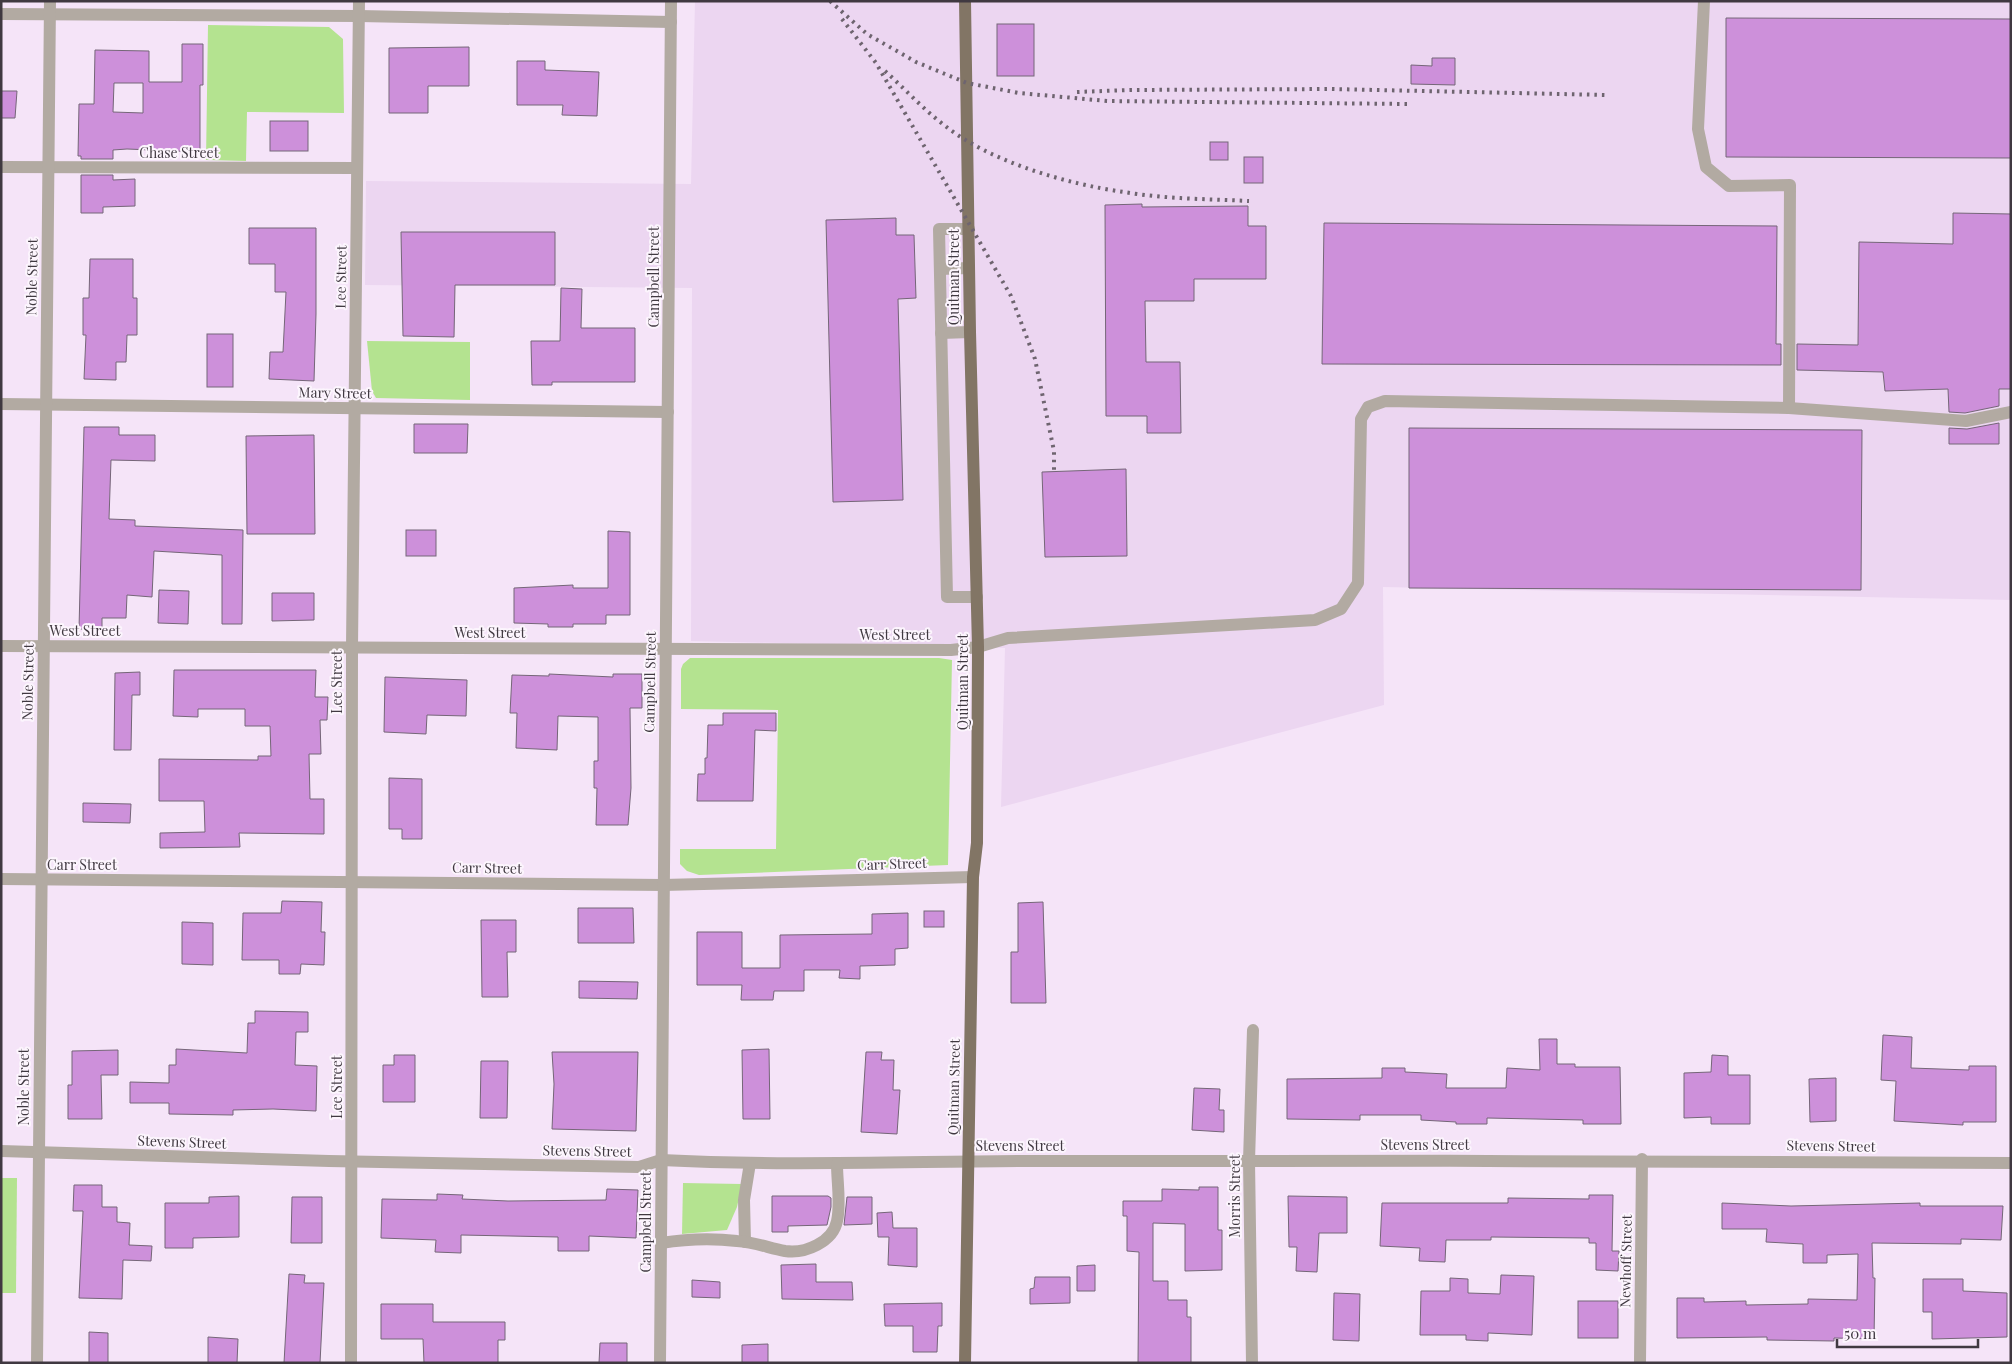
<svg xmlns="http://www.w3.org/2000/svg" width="2012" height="1364" font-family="'Playfair Display',serif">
  <rect width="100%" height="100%" fill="#f5e4f8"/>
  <polygon fill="#ecd6f1" points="695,1 2011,1 2011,600 1383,587 1384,705 1001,807 1005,648 691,641 692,288 365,285 366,181 691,184"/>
  <g fill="#b4e390">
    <polygon points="208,25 329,27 343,39 344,113 247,112 246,161 206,160"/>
    <polygon points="367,341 470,342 470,400 376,398 372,391"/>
    <polygon points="690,658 939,658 952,660 948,865 699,875 687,871 680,864 680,849 776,849 778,710 681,709 681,669 683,664"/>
    <polygon points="1,1178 17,1178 16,1293 1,1293"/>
    <polygon points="683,1183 742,1184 737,1207 727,1230 682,1234"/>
  </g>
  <g fill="#cd90da" stroke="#756678" fill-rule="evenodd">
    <polygon points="1726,18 2011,19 2011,158 1726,157"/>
    <rect x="997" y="24" width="37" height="52"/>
    <path d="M 182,44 L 203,44 L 203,85 L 200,85 L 200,152 L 127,149 L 113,150 L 113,159 L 81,159 L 81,156 L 78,156 L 79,104 L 94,104 L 95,50 L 149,51 L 149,82 L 182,82 ZM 114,83 L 143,83 L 143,113 L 113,112 Z"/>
    <polygon points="469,47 469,86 428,86 428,113 389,113 389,48"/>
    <polygon points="1432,58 1455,58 1455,85 1411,84 1411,65 1432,66"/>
    <polygon points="517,61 545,61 545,70 599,72 597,116 562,115 563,105 517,105"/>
    <polygon points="1,91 17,91 15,118 1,118"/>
    <rect x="270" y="121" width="38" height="30"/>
    <rect x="1210" y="142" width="18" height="18"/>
    <rect x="1244" y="157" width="19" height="26"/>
    <polygon points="81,175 113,175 113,180 135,179 135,206 103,207 103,213 81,213"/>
    <polygon points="1142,204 1142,207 1248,206 1248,226 1266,226 1266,279 1194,279 1194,301 1145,301 1146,362 1180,362 1181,433 1147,433 1147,416 1106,416 1105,205"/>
    <polygon points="1953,213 2011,214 2011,389 1999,389 1999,406 1965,413 1949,412 1948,389 1885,391 1883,372 1797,370 1797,344 1858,345 1859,242 1953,244"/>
    <polygon points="896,218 896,235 914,235 916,298 898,299 903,500 833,502 826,220"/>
    <polygon points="1324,223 1777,226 1776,344 1781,344 1781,365 1322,364"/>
    <polygon points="249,228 316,228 316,314 314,381 269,379 270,352 283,352 286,292 275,292 275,264 249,264"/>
    <polygon points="401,232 555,232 555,285 455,285 454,337 403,336"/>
    <polygon points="90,259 133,259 133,298 137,298 137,335 127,335 126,362 116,362 116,380 84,379 86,335 83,335 83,298 89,298"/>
    <polygon points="561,288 582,289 581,328 635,328 635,382 552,382 552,385 532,385 531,341 560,341"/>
    <rect x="207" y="334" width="26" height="53"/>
    <polygon points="1999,423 1999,444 1949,444 1949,428 1967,429"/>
    <polygon points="414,424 468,424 467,453 414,453"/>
    <polygon points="84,427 119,427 119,435 155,435 155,461 111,460 109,519 135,520 135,526 243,530 242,624 222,624 222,555 154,551 152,597 127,595 126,618 102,618 102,629 79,629"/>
    <polygon points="1409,428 1862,430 1861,590 1409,588"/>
    <polygon points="314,435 315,534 247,534 246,436"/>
    <polygon points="1126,469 1127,556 1045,557 1042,472"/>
    <rect x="406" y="530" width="30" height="26"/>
    <polygon points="608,531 630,532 630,615 606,615 606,624 573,624 573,627 548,627 548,624 514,623 514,588 573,585 573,588 608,588"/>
    <polygon points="159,590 189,591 188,624 158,623"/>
    <polygon points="272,593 314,593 314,620 272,621"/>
    <polygon points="174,670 316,670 315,697 328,697 327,720 320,720 321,754 309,754 310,799 324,799 324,834 239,833 240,847 160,848 160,833 205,832 204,801 159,801 159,759 258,760 258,756 271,756 270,726 245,726 245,709 198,709 198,717 173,716"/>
    <polygon points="140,672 140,695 132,695 131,750 114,750 115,673"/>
    <polygon points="549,674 613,677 613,674 642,674 642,708 630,708 631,788 628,825 596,825 597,788 594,788 594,761 598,761 598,717 558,716 557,750 516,748 517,713 510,713 512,675 549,676"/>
    <polygon points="385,677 467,680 466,716 427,715 426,734 384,732"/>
    <polygon points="723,713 776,713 776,731 755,730 753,801 697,801 698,774 705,774 705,758 707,758 708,725 723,725"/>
    <polygon points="389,778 422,779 422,839 402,839 402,829 389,829"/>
    <polygon points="83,803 131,804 130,823 83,822"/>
    <polygon points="282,901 322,902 321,932 325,932 324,965 301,964 300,974 279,974 279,960 242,960 243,913 281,913"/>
    <polygon points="1043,902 1046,1003 1011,1003 1011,952 1018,952 1018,903"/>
    <polygon points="578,908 633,908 634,943 578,943"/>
    <rect x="924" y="911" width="20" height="16"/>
    <polygon points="908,913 908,948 895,949 895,965 860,966 860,979 839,978 840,970 804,970 804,991 774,991 773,1000 741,1000 742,985 697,985 697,932 742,932 742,968 780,968 780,935 872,934 872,914"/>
    <polygon points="481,920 516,920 516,952 507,952 508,997 482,997"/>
    <polygon points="182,922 213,923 213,965 182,964"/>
    <polygon points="579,981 638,982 637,999 579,998"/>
    <polygon points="255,1011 308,1012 308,1032 296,1032 295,1065 317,1066 316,1111 273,1109 233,1110 233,1115 169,1114 169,1103 130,1103 130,1082 169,1083 169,1065 176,1065 176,1049 247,1053 248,1023 255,1023"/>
    <polygon points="1883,1035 1912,1037 1911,1068 1969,1070 1969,1066 1996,1066 1996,1122 1963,1122 1963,1125 1894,1121 1896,1081 1881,1080"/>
    <polygon points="1539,1039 1557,1039 1557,1064 1575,1064 1575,1067 1620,1067 1621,1124 1583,1124 1583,1120 1487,1118 1487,1124 1456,1124 1456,1122 1421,1120 1421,1115 1360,1115 1360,1120 1287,1119 1287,1079 1382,1078 1382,1068 1405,1068 1405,1072 1447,1074 1446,1088 1506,1088 1507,1068 1540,1070"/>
    <polygon points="769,1049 770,1119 743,1119 742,1050"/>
    <polygon points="118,1050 118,1075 101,1075 102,1119 68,1119 68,1085 72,1085 72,1051"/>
    <polygon points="552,1052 638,1052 636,1131 552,1129 554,1084"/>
    <polygon points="866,1052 882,1052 881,1060 894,1060 893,1090 900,1090 897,1134 861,1132"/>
    <polygon points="394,1055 415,1055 415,1102 383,1102 383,1065 394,1065"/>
    <polygon points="1712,1055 1728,1056 1728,1075 1750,1075 1750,1124 1711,1124 1711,1117 1684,1118 1684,1073 1711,1072"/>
    <polygon points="481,1061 508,1061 507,1118 480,1118"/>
    <polygon points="1836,1078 1836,1121 1810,1122 1809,1079"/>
    <polygon points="1194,1088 1220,1089 1219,1110 1224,1110 1224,1132 1192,1130"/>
    <polygon points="74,1185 102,1185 102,1207 117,1207 117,1222 130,1223 129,1245 152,1246 151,1261 123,1260 122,1299 79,1298 83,1211 73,1211"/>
    <polygon points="1199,1187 1218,1187 1218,1230 1222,1230 1222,1270 1185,1271 1185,1224 1153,1223 1153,1281 1168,1281 1168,1300 1187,1300 1187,1317 1191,1317 1191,1363 1138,1363 1139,1252 1127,1251 1127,1216 1123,1216 1123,1201 1162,1201 1162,1189 1199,1190"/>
    <polygon points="607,1189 638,1190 636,1238 589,1236 589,1251 558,1251 558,1237 461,1235 461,1253 435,1252 436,1240 381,1238 382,1199 437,1200 437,1194 463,1195 462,1199 508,1201 606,1200"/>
    <polygon points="1589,1195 1613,1195 1612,1251 1619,1251 1618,1271 1596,1270 1596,1243 1589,1243 1589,1238 1491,1237 1491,1240 1446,1240 1445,1262 1419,1261 1420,1248 1380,1246 1382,1203 1508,1203 1508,1198 1589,1199"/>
    <polygon points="239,1196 239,1237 193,1238 193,1248 165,1248 165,1203 209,1203 209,1197"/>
    <polygon points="772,1196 828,1196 831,1198 831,1207 827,1225 788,1226 788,1232 772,1232"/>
    <polygon points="1288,1196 1347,1197 1347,1233 1319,1233 1317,1272 1296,1271 1297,1247 1289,1247"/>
    <polygon points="292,1197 322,1197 322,1243 291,1243"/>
    <polygon points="847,1197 872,1197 872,1224 844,1225"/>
    <polygon points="1722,1203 1791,1206 1920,1203 1920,1206 2003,1206 2001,1240 1961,1239 1961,1244 1872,1243 1873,1278 1875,1278 1874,1339 1834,1338 1834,1341 1767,1340 1767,1337 1677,1338 1677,1298 1704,1298 1704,1302 1746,1301 1746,1305 1808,1304 1808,1299 1857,1300 1858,1254 1827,1255 1827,1263 1803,1263 1803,1244 1766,1242 1767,1229 1722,1229"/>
    <polygon points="892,1212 893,1228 917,1228 917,1267 888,1265 889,1237 878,1237 877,1213"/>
    <polygon points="816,1264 816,1282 852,1282 853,1300 782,1299 781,1265"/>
    <polygon points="1095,1265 1095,1291 1077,1291 1077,1266"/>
    <polygon points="289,1274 305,1275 304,1283 324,1283 320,1363 284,1363"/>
    <polygon points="1501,1275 1534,1276 1532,1335 1488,1333 1488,1341 1466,1340 1466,1335 1420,1335 1421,1291 1450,1291 1450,1278 1468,1279 1468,1293 1500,1294"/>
    <polygon points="1035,1277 1070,1277 1070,1303 1030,1304 1030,1289 1034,1288"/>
    <polygon points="1923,1279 1963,1279 1963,1291 2007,1293 2007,1337 1932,1339 1932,1312 1923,1312"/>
    <polygon points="692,1280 720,1282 720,1298 692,1297"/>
    <polygon points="1334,1293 1360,1294 1359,1341 1333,1340"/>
    <rect x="1578" y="1301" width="40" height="37"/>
    <polygon points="942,1303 942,1326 938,1326 937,1352 913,1352 913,1326 885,1326 884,1304"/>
    <polygon points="381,1304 433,1304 433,1322 505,1322 505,1340 498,1340 498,1363 424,1363 423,1339 381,1339"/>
    <polygon points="89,1332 108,1333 108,1363 89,1363"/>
    <polygon points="208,1337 238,1339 237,1363 208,1363"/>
    <polygon points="600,1343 627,1343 627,1363 599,1363"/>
    <polygon points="768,1344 768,1363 742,1363 742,1345"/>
  </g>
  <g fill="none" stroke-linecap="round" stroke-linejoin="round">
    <g stroke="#b2aaa2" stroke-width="12">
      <polyline points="1,14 359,16 671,22"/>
      <polyline points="1,167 357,168"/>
      <polyline points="969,229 939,229 947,597 977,597"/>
      <polyline points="940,269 969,268"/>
      <polyline points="941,333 970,332"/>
      <polyline points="1,404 668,412"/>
      <polyline points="1789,408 1966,421 2011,412"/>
      <polyline points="1,646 951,650 978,647 1008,638 1315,620 1341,609 1358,583 1361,419 1368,407 1385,401 1789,408 1790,185 1729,186 1706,167 1698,129 1704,1"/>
      <polyline points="1,879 663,885 973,877"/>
      <path d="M 1,1151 L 329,1161 L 639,1167 L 661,1160 C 799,1167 937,1160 1075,1161 C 1387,1161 1699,1160 2011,1163"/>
      <polyline points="745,1242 744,1200 750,1163"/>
      <path d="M 661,1243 C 686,1239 712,1238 737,1241 C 754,1242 769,1248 785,1251 C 805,1254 833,1242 837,1221 C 841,1204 837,1182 837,1164"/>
      <polyline points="37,1363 50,1"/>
      <polyline points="351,1363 352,647 359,1"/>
      <polyline points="660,1363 671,1"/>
      <polyline points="1252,1363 1249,1161 1253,1030"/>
      <polyline points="1640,1363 1642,1159"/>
    </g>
    <polyline stroke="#827565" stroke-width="12" points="965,1363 973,877 977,843 978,647 970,332 965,1"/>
    <g stroke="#6e646f" stroke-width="4" stroke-dasharray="2.5 5" stroke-linecap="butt">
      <polyline points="830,1 867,34 916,62 967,83 1019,93 1107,101 1407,104"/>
      <polyline points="842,19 876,63 1011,296 1035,359 1054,451 1054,470"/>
      <path d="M 885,71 C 905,89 923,109 944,125 C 990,162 1067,184 1124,192 C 1165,199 1208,199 1249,201"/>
      <polyline points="1077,92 1130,90 1331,89 1607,95"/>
    </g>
  </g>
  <g text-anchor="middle" stroke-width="4" stroke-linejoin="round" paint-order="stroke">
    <g font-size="14" fill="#403941" stroke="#fcf5fd">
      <text x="179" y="158">Chase Street</text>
      <text transform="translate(32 277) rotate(-89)" y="5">Noble Street</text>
      <text transform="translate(341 277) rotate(-89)" y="5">Lee Street</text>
      <text transform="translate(654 277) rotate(-90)" y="5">Campbell Street</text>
      <text transform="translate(954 277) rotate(-90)" y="5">Quitman Street</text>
      <text transform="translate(335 393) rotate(1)" y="5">Mary Street</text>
      <text x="85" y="636">West Street</text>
      <text x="490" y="638">West Street</text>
      <text x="895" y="640">West Street</text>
      <text transform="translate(28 682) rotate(-89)" y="5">Noble Street</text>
      <text transform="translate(337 682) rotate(-90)" y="5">Lee Street</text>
      <text transform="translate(650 682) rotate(-89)" y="5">Campbell Street</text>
      <text transform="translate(963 682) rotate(-90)" y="5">Quitman Street</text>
      <text transform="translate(892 864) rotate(-2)" y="5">Carr Street</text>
      <text x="82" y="870">Carr Street</text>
      <text transform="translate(487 868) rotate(1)" y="5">Carr Street</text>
      <text transform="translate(24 1087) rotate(-90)" y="5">Noble Street</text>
      <text transform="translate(337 1087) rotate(-90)" y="5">Lee Street</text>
      <text transform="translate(954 1087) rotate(-89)" y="5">Quitman Street</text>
      <text transform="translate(182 1142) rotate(2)" y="5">Stevens Street</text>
      <text x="1425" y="1150">Stevens Street</text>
      <text x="1020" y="1151">Stevens Street</text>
      <text transform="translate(1831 1146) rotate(1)" y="5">Stevens Street</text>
      <text transform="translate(587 1151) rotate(1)" y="5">Stevens Street</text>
      <text transform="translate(1235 1196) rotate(-90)" y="5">Morris Street</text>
      <text transform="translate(646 1222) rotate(-90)" y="5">Campbell Street</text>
      <text transform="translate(1626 1261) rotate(-89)" y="5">Newhoff Street</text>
    </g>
  </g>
  <rect width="2012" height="1364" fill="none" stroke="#403941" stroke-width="5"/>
  <path d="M1837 1339v8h141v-8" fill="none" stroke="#403941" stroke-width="2.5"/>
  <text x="1844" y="1339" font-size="15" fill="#403941" stroke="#fcf5fd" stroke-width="4" paint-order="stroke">50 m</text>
</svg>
